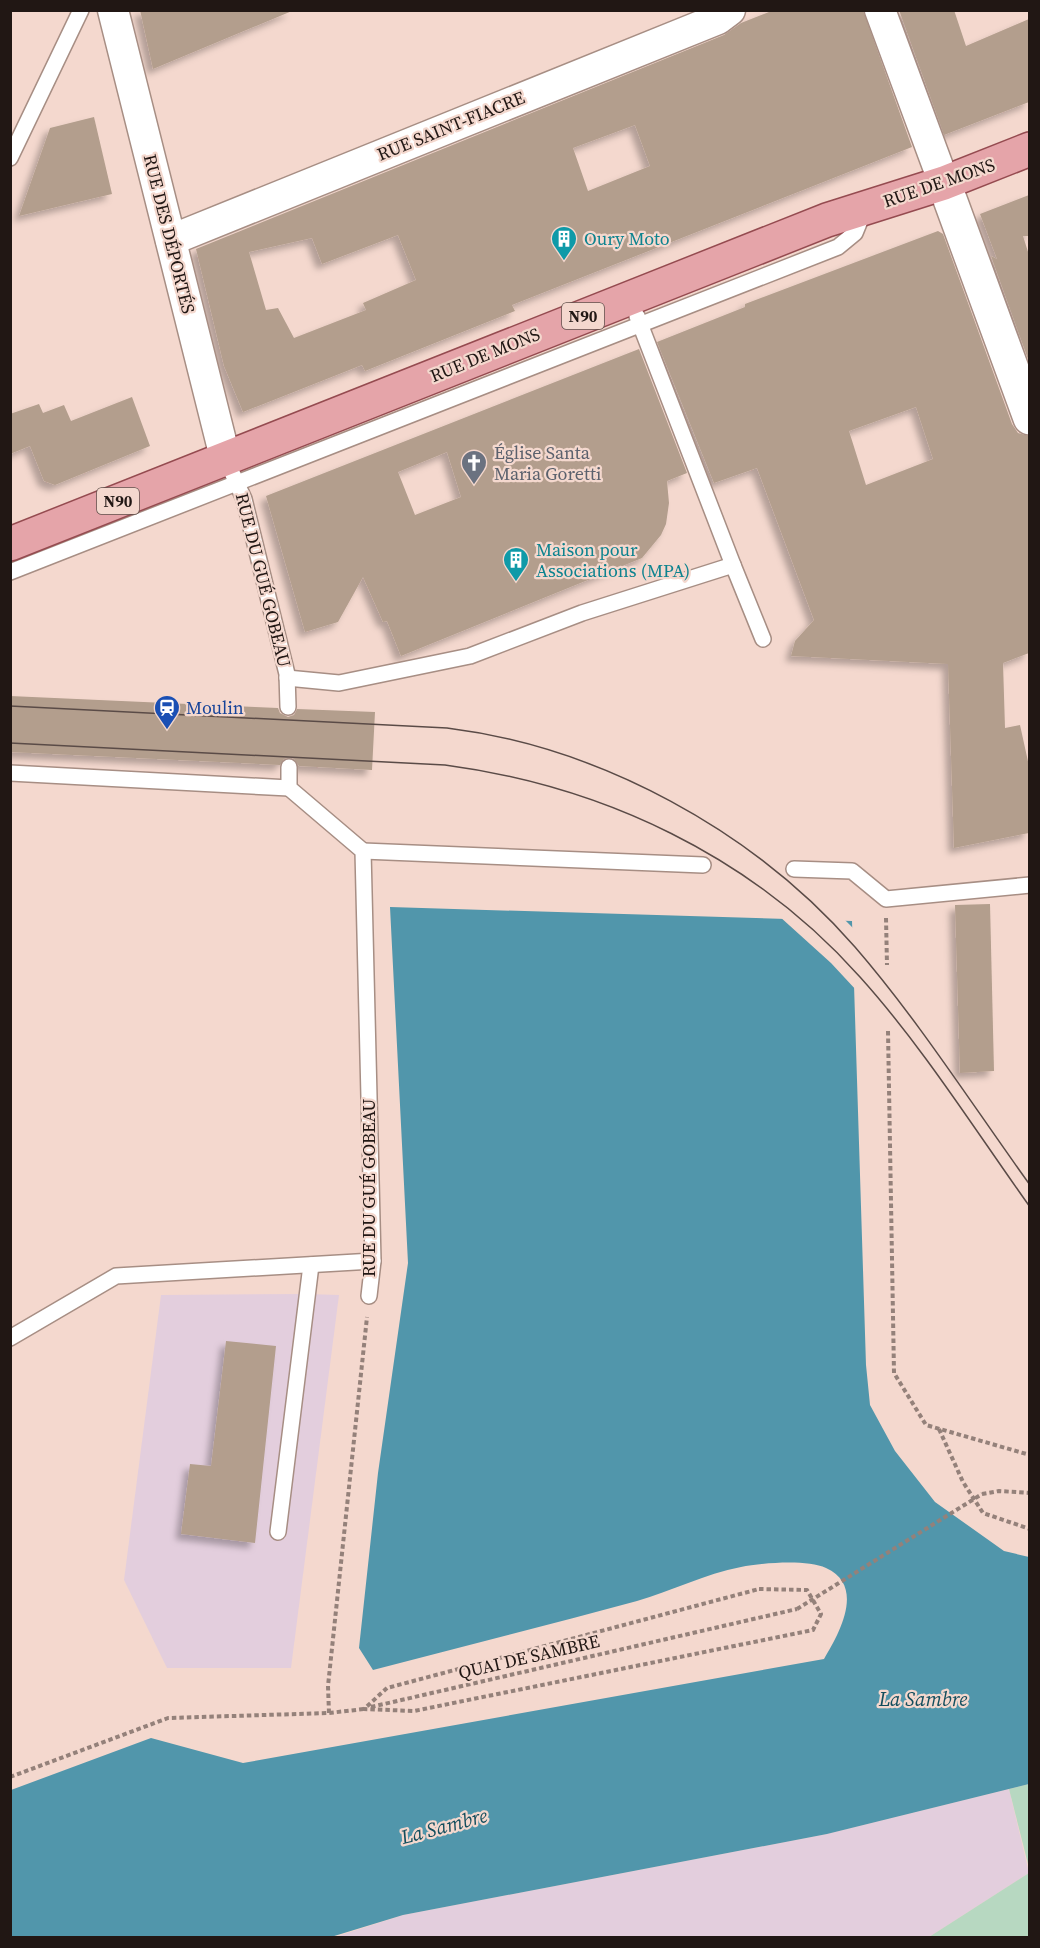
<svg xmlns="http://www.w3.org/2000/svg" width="1040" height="1948" font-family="'Source Serif 4',serif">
  <defs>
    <filter id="shadow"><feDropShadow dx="-5.5" dy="5.5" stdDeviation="3" flood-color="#0004"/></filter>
  </defs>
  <rect width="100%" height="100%" fill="#f4d8ce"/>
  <g fill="#e3cedd">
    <polygon points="307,1294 339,1295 291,1668 167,1668 124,1580 161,1295"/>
    <polygon points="1009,1789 1029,1873 929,1937 332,1938 403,1915 827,1834"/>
  </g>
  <g fill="#b7d8c1">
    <polygon points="1029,1784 1030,1784 1029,1868 1009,1789"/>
    <polygon points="1029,1873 1029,1937 929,1937"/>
  </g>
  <path fill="#5196ab" d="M 390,907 L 852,921 L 866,1365 L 870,1405 L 895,1451 L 935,1502 L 1004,1551 L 1029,1557 L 1029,1784 L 827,1834 L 403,1915 L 331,1937 L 11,1938 L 11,1790 L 151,1738 L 243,1763 L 824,1659 C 839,1634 866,1586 826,1568 C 807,1559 761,1563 741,1567 C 705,1574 671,1591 637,1601 C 549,1625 461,1647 373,1670 L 359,1648 L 378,1473 L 408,1263 Z"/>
  <polygon fill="#f4d8ce" points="779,916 843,918 855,930 857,991 831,963"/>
  <g fill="#b39e8d" fill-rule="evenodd" filter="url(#shadow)">
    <polygon points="140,10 292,10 292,11 153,69"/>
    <path d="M 774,10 L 863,10 L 912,147 L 512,305 L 515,311 L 365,371 L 362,365 L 243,412 L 224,366 L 196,249 L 724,35 L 741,23 ZM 635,125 L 650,166 L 588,191 L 573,148 ZM 398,235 L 416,280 L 363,303 L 366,310 L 294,338 L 278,308 L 266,310 L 249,252 L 312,238 L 322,264 Z"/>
    <polygon points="899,10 954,10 966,46 1029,19 1029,102 944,135"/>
    <polygon points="94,117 112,194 19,216 50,128"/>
    <polygon points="1029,195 1029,236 1023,236 1029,255 1029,362 991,256 997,259 980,214"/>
    <path d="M 938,231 L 943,234 L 1012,424 L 1018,433 L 1029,436 L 1029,653 L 1003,663 L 1005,728 L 1020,725 L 1029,766 L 1029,833 L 954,848 L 948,664 L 791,656 L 795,641 L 814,620 L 757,468 L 714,483 L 657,342 L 745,307 L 745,304 ZM 916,407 L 933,459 L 866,485 L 849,431 Z"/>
    <path d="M 639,349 L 687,473 L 667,481 L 669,503 L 666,524 L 661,535 L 642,558 L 401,656 L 387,621 L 383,622 L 363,577 L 338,622 L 305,632 L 266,496 ZM 447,452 L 461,497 L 415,515 L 398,472 Z"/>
    <polygon points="132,397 150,446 55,485 44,481 30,446 10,454 10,414 39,404 43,413 64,405 71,421"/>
    <polygon points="10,696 278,708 280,713 288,717 294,715 297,709 375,712 372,770 299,766 294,759 290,757 284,759 280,765 10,752"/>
    <polygon points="990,904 994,1071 960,1073 955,905"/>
    <polygon points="226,1341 276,1346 255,1543 181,1534 190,1464 211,1466"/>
  </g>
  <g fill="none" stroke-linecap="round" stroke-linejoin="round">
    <defs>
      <g id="service">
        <polyline points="10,158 81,10"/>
        <polyline points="637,316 733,565"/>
        <polyline points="225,457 244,499 287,674 288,707"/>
        <polyline points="10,572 838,247 855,233 864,211"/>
        <polyline points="287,678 339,683 470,656 582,613 733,565 763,639"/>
        <polyline points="289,767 289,788 363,851 373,1261 369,1296"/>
        <polyline points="10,773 289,788"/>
        <polyline points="363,851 703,865"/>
        <polyline points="794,869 852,871 886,899 1030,885"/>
        <polyline points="10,1338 116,1276 373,1261"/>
        <polyline points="278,1532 311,1265"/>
      </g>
      <g id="minor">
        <polyline points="113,10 225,457"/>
        <polyline points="880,10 944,183"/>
        <polyline points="171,240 718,19 730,10"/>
      </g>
      <polyline id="tertiary" points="944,183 1030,418"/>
      <polyline id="primary" points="10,544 827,220 944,183 1030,149"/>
    </defs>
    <use href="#service" stroke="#a78e84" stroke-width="18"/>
    <use href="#minor" stroke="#a78e84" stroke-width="33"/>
    <use href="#tertiary" stroke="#a78e84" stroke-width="36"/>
    <use href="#primary" stroke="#954b50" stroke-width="36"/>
    <g stroke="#94817a" stroke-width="4" stroke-dasharray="4.5 3" stroke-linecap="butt">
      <polyline points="886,918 887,965"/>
      <polyline points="888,1031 894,1373 926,1425 1030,1455"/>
      <polyline points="939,1429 963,1482 983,1513 1030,1529"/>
      <polyline points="982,1494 999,1491 1030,1493"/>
      <polygon points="759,1589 807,1590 821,1614 813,1630 414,1711 364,1709 387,1688"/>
      <polyline points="371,1707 797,1609"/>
      <polyline points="329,1713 328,1686 367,1317"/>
      <polyline points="10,1777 168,1718 329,1713 364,1709"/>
    </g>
    <use href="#service" stroke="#fff" stroke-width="15"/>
    <use href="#minor" stroke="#fff" stroke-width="30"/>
    <use href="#tertiary" stroke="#fff" stroke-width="33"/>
    <use href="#primary" stroke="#e5a4a9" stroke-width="33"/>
    <g stroke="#5a4b47" stroke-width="1.5">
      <path d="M 10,706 L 447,728 C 600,747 754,831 855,947 C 919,1021 973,1106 1030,1185"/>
      <path d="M 10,743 L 445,765 C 603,786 752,856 860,977 C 923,1047 975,1130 1030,1207"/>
    </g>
    <polyline stroke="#94817a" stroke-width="4" stroke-dasharray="4.5 3" stroke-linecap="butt" points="797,1609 982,1494"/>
  </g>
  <defs>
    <symbol id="building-pin" viewBox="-11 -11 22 30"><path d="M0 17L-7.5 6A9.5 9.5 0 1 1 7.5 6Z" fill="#0f9aa8" stroke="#f4d8ce"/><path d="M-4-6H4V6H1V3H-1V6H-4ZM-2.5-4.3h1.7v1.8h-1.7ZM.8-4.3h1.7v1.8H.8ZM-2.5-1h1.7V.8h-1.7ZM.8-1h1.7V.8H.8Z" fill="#fff"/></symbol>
    <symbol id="church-pin" viewBox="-11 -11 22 30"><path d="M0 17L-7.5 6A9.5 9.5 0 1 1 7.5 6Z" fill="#6b7280" stroke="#f4d8ce"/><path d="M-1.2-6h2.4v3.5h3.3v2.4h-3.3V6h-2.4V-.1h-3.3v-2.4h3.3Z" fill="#fff"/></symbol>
    <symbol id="station-pin" viewBox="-11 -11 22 30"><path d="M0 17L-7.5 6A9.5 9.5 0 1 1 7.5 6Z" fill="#1a4fb4" stroke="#f4d8ce"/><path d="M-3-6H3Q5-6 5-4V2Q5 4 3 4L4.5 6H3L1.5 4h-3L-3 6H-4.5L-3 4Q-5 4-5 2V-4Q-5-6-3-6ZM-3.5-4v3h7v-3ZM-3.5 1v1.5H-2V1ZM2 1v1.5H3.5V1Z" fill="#fff"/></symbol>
  </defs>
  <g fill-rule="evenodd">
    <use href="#building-pin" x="549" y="224" width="30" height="40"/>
    <use href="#church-pin" x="459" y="448" width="30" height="40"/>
    <use href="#building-pin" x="501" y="545" width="30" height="40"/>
    <use href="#station-pin" x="152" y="693" width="30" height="40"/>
  </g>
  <g text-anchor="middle" stroke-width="4.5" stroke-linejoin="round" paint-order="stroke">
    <g fill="#f4d8ce" stroke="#60514c" stroke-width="1.5">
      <rect x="562" y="303" width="42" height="26" rx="4.5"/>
      <rect x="97" y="488" width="42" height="26" rx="4.5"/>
    </g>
    <g font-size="16" font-weight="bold" fill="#211714">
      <text x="583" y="322">N90</text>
      <text x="118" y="507">N90</text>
    </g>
    <g font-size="18" fill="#211714" stroke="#f4d8ce">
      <text transform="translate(451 126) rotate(-22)" y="6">RUE SAINT-FIACRE</text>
      <text transform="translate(939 183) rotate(-19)" y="6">RUE DE MONS</text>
      <text transform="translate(169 234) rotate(76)" y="6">RUE DES DÉPORTÉS</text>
      <text transform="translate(485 355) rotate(-22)" y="6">RUE DE MONS</text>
      <text transform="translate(263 580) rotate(76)" y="6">RUE DU GUÉ GOBEAU</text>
      <text transform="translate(369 1188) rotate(-90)" y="6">RUE DU GUÉ GOBEAU</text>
      <text transform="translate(529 1657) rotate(-13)" y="6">QUAI DE SAMBRE</text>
    </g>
    <g font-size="18" fill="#0d838f" stroke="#f4d8ce" text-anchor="start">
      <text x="584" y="245">Oury Moto</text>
      <text x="536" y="556">Maison pour<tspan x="536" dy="21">Associations (MPA)</tspan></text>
    </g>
    <g font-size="18" fill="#5b616d" stroke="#f4d8ce" text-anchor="start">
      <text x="494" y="459">Église Santa<tspan x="494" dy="21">Maria Goretti</tspan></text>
    </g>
    <g font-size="18" fill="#164399" stroke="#f4d8ce" text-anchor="start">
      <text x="186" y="714">Moulin</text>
    </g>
    <g font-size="20" font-style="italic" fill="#124d5d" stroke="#f4d8ce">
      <text x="923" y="1706">La Sambre</text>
      <text transform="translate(444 1826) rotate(-15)" y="7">La Sambre</text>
    </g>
  </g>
  <rect width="1040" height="1948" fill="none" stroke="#211714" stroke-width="24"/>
</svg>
